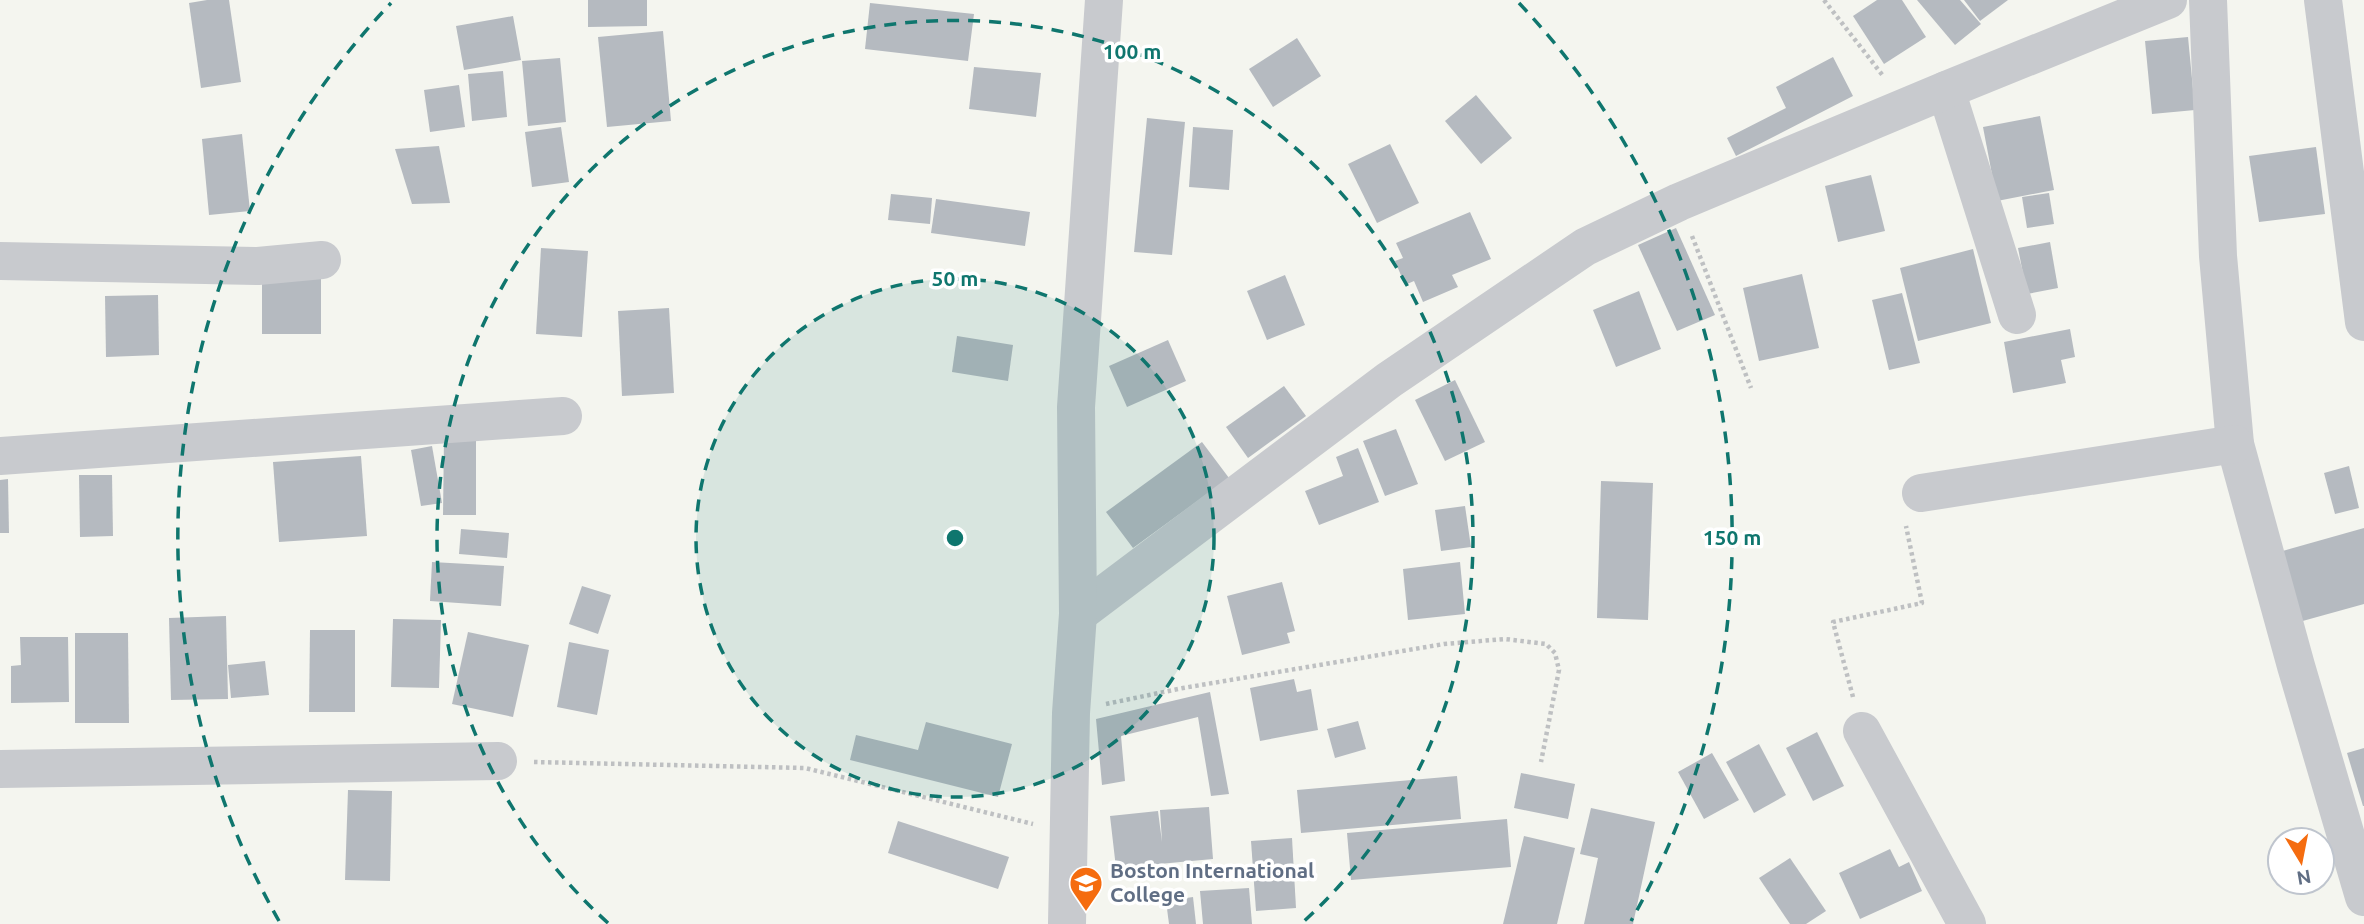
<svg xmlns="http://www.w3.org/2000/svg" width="2364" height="924" font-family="Ubuntu,sans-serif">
  <rect width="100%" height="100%" fill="#f4f5ef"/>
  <g fill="#b5bac0">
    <polygon points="207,0 229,0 241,82 201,88 189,3"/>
    <polygon points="588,0 647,0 647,26 588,27"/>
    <polygon points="1877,0 1902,0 1926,37 1884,64 1853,16"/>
    <polygon points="1917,0 1960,0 1981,24 1955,45"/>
    <polygon points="1964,0 2008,0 1980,21"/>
    <polygon points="870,3 974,14 968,61 865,49"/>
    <polygon points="513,16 521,60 464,70 456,26"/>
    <polygon points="663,31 671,121 607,127 598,37"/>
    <polygon points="2188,37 2195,110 2152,114 2145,41"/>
    <polygon points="1297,38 1321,76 1273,107 1249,69"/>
    <polygon points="1833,57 1853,96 1736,156 1727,138 1786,108 1776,87"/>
    <polygon points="560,58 566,122 528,126 522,61"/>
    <polygon points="974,67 1041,73 1036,117 969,109"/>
    <polygon points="503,71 507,117 472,121 468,74"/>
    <polygon points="459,85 465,127 430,132 424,90"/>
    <polygon points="1476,95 1512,138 1481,164 1445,121"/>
    <polygon points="2040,116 2054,190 1997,201 1983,127"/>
    <polygon points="1147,118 1185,122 1172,255 1134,252"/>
    <polygon points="561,127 569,182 532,187 525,132"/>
    <polygon points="1193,127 1233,130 1229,190 1189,187"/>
    <polygon points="242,134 250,211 209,215 202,139"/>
    <polygon points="1390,144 1419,203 1377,223 1348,164"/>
    <polygon points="439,146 450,203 412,204 395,149"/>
    <polygon points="2316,147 2325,214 2259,222 2249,156"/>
    <polygon points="1871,175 1885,231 1838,242 1825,186"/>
    <polygon points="2049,193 2054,224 2027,228 2022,197"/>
    <polygon points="891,194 932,198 930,224 888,220"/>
    <polygon points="936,199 1030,212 1025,246 931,233"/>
    <polygon points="1470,212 1491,259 1452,275 1458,287 1423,302 1414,281 1405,285 1395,261 1403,258 1396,243"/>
    <polygon points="1676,228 1715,315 1677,331 1638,245"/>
    <polygon points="2050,242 2058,288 2027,294 2018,248"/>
    <polygon points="541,248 588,251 582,337 536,334"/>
    <polygon points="1973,249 1991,323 1918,341 1900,268"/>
    <polygon points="1802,274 1819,348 1759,361 1743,288"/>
    <polygon points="1285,275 1305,325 1267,340 1247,291"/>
    <rect x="262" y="279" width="59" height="55"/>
    <polygon points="1639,291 1661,349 1616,367 1593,310"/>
    <polygon points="1902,293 1920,363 1889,370 1872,300"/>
    <polygon points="158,295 159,355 106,357 105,296"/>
    <polygon points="669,308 674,393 622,396 618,311"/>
    <polygon points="2070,329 2075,357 2061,360 2066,383 2013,393 2004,342"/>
    <polygon points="957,336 1013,345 1008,381 952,372"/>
    <polygon points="1168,340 1186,381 1127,407 1109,366"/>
    <polygon points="1455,380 1485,442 1445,461 1415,400"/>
    <polygon points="1284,386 1306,416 1248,458 1226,427"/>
    <polygon points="1396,429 1418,484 1385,496 1363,441"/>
    <polygon points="444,439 476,439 476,515 443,515"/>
    <polygon points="1202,442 1229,478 1133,548 1106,512"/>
    <polygon points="432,446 442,503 421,506 411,450"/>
    <polygon points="1358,448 1379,502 1319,525 1305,491 1343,476 1336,457"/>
    <polygon points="361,456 367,536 279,542 273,462"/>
    <polygon points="2349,466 2359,508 2335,514 2324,473"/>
    <polygon points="79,475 112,475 113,536 80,537"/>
    <polygon points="8,479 9,533 0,533 0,480"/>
    <polygon points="1601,481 1653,483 1648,620 1597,618"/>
    <polygon points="1465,506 1471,547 1441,551 1435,510"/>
    <polygon points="2364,528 2364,604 2299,622 2279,552"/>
    <polygon points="461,529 509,533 507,558 459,554"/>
    <polygon points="432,562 504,566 501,606 430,601"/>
    <polygon points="1460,562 1465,614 1408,620 1403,569"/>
    <polygon points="1282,582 1295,631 1287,633 1290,643 1242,655 1227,596"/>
    <polygon points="582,586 611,595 598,634 569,624"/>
    <polygon points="226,616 228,699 171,700 169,618"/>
    <polygon points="393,619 441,620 439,688 391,687"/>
    <polygon points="310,630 355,630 355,712 309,712"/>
    <polygon points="468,632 529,645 513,717 452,704"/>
    <polygon points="75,633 128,633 129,723 75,723"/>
    <polygon points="20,637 68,637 69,702 11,703 11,666 21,665"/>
    <polygon points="569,642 609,650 597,715 557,707"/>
    <polygon points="265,661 269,695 231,698 228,665"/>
    <polygon points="1294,679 1297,692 1311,689 1318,730 1260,741 1250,688"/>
    <polygon points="1210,692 1229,794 1211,796 1198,717 1121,736 1125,781 1102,785 1096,719"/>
    <polygon points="1358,721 1366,749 1335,758 1327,729"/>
    <polygon points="926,722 1012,744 998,797 850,760 856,735 918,750"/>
    <polygon points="1817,732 1844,786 1813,801 1786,748"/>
    <polygon points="1759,744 1786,795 1754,813 1726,762"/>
    <polygon points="2364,748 2364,806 2363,806 2347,753"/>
    <polygon points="1712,753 1739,800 1704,819 1678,772"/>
    <polygon points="1521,773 1575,784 1568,819 1514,808"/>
    <polygon points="1457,776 1461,819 1301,833 1297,790"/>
    <polygon points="348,790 392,791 390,881 345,880"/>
    <polygon points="1209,807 1213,859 1116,868 1110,816 1158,811 1162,842 1160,810"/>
    <polygon points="1591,808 1655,822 1633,924 1584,924 1598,858 1580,854"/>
    <polygon points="1507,819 1511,867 1351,880 1347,833"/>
    <polygon points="898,821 1009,857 998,889 888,853"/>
    <polygon points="1524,836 1575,848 1557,924 1503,924"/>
    <polygon points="1292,838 1296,908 1256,911 1251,841"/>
    <polygon points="1890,849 1899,867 1909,862 1922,891 1860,919 1839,873"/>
    <polygon points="1790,858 1826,911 1806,924 1790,924 1759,878"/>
    <polygon points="1249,888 1252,924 1203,924 1200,891"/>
    <polygon points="1193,897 1196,924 1169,924 1166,901"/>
  </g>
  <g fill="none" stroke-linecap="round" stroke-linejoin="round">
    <g stroke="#bec0c2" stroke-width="4.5" stroke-dasharray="3.5 3.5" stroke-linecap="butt">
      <polyline points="1824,0 1884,77"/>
      <polyline points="1692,236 1751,388"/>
      <polyline points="1853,697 1833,622 1922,603 1906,526"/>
      <polyline points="1106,704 1183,688 1444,644 1505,639 1546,644 1555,653 1559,670 1541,762"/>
      <polyline points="534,762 805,768 1033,824"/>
    </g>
    <g stroke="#c8cace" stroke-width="38">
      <polyline points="2208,0 2218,256 2235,444 2296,666 2364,897"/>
      <polyline points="2323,0 2364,322"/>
      <polyline points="1946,90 2017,315"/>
      <polyline points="0,261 258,266 322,260"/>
      <polyline points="0,456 563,416"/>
      <polyline points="1921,493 2235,444"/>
      <polyline points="1078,614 1389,380 1585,247 1679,202 1946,90 2168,0"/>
      <polyline points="1862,731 1967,924"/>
      <polyline points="0,769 498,761"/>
      <polyline points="1067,924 1071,713 1078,614 1076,407 1104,0"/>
    </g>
  </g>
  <circle cx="955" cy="538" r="259" fill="#0f766e" fill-opacity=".12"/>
  <g fill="none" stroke="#0f766e" stroke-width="3.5" stroke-dasharray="12 9">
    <circle cx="955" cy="538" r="259"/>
    <path d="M608 923A518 518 0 1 1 1302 923"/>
    <path d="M279 921A777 777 0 0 1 391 3M1519 3A777 777 0 0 1 1631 921"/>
  </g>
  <defs>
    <symbol id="university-pin" viewBox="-11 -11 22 30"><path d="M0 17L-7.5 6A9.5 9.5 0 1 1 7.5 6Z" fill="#f56c0f" stroke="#fff"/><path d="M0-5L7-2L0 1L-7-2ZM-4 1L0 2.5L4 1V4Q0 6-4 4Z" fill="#fff"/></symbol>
  </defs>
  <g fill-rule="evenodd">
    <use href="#university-pin" x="1067" y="864" width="38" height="52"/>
  </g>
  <g text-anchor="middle" stroke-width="7" stroke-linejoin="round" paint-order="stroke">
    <g font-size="21" font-weight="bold" fill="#606e84" stroke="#fff" text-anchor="start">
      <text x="1110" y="878">Boston International<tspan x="1110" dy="24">College</tspan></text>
    </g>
  </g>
  <circle cx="955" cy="538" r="10" fill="#0f766e" stroke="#fff" stroke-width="3.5"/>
  <g font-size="21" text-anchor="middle" font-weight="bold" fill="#0f766e" stroke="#fff" stroke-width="7" stroke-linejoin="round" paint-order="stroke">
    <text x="1132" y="59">100 m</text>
    <text x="955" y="286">50 m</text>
    <text x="1732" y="545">150 m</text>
  </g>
  <g transform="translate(2301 861) rotate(170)"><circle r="33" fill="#ffffff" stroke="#bfc5ce" stroke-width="2"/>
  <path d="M0-5L12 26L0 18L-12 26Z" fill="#f56c0f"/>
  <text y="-10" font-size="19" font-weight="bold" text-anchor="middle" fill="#606e84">N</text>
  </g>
</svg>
